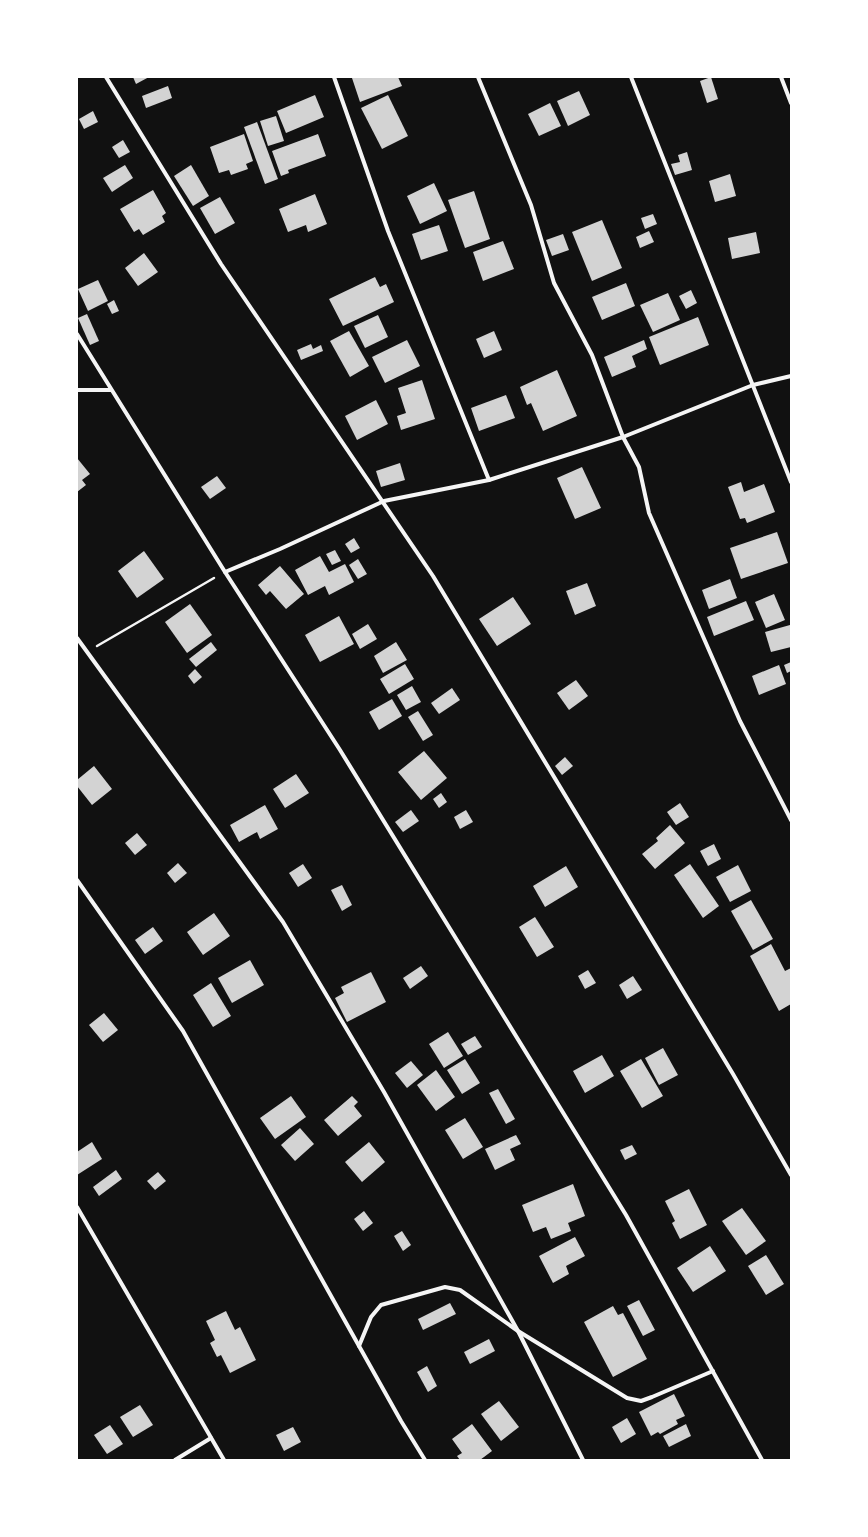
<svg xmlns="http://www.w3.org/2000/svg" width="868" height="1537" font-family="'Asap Condensed',sans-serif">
  <rect width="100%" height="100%" fill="#111"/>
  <g fill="#d3d3d3">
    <polygon points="133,77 149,77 136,84"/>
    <polygon points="355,77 398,77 402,86 360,102 352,78"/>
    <polygon points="711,77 718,99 707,103 700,81"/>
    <polygon points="168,86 172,98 146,108 142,96"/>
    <polygon points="579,91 590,115 568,126 557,101"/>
    <polygon points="315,95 324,117 286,133 277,111"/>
    <polygon points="388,95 408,136 382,149 361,108"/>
    <polygon points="550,103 561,126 539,136 528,114"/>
    <polygon points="93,111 98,122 84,129 79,119"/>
    <polygon points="276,116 284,141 268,146 260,121"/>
    <polygon points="257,122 278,179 265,184 244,127"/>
    <polygon points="244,134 253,161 246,164 248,169 231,175 229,170 219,173 210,147"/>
    <polygon points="318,134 326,156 288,170 289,173 281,176 272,151"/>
    <polygon points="123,140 130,152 119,158 112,147"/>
    <polygon points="687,152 692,170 675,175 671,164 680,162 678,155"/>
    <polygon points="125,165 133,178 112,192 103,178"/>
    <polygon points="191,165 209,196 193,206 174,176"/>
    <polygon points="730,174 736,196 715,202 709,181"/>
    <polygon points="434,183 447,211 420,224 407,196"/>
    <polygon points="153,190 166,213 162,216 165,222 143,235 139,229 134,232 120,209"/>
    <polygon points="474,191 490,239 465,248 448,200"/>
    <polygon points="315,194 327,224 308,232 306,225 288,232 279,209"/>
    <polygon points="220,197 235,223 215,234 200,208"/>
    <polygon points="653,214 657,224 645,229 641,218"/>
    <polygon points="602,220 622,268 592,281 572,232"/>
    <polygon points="439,225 448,251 421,260 412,234"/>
    <polygon points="649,231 654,242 640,248 636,237"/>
    <polygon points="756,232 760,253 732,259 728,238"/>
    <polygon points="563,234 569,250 552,256 546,240"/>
    <polygon points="503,241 514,269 483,281 473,252"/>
    <polygon points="144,253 158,272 138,286 125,268"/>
    <polygon points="375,277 380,287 386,284 394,302 343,326 329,299"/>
    <polygon points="98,280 108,301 88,311 78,289"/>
    <polygon points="626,283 635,306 602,320 592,297"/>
    <polygon points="691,290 697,303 686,309 679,296"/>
    <polygon points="668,293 680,320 653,332 640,305"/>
    <polygon points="114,300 119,311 112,314 107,304"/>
    <polygon points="87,314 99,341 90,345 78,318"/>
    <polygon points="378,315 388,337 365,348 354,326"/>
    <polygon points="698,317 709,345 660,365 649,337"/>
    <polygon points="349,331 369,366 350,377 330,341"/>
    <polygon points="494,331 502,350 484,358 476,339"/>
    <polygon points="407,340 420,366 385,383 372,357"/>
    <polygon points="644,340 647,349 632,356 636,367 612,377 604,357"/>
    <polygon points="311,344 313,349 321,345 323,351 301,360 297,350"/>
    <polygon points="557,370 577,416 543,431 531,403 527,405 520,387"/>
    <polygon points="422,380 435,419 401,430 397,416 406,413 398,388"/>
    <polygon points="506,395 515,418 479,431 471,408"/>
    <polygon points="376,400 388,424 357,440 345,416"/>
    <polygon points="77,458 90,474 82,480 86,485 77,492"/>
    <polygon points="400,463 405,480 381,487 376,471"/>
    <polygon points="582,467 601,508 575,519 557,478"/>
    <polygon points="217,476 226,488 210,499 201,487"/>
    <polygon points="741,482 744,492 764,484 775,512 747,523 745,518 740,519 728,487"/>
    <polygon points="777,532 788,563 741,579 730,548"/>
    <polygon points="354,538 360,548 351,553 345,544"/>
    <polygon points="335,550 341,561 332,565 326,554"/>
    <polygon points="144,551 164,579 137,598 118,571"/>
    <polygon points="320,556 329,572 345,564 354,582 329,595 325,586 308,595 295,570"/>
    <polygon points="358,559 367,574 358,579 349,565"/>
    <polygon points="280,566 304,594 286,609 270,591 266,595 258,585"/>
    <polygon points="730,579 737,598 709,609 702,590"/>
    <polygon points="587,583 596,606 575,615 566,591"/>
    <polygon points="774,594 785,620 766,628 755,602"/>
    <polygon points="513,597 531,624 497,646 479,619"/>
    <polygon points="746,601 754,620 714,636 707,617"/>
    <polygon points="190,604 212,635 187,653 165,622"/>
    <polygon points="339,616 354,644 320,662 305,635"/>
    <polygon points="368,624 377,639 360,649 352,634"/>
    <polygon points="790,625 791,630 791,647 771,652 765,632"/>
    <polygon points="211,642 217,650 196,667 189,659"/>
    <polygon points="396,642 407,660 383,673 374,656"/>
    <polygon points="791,662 791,671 787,673 784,665"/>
    <polygon points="405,664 414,679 389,694 380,679"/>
    <polygon points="779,665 786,684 759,695 752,676"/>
    <polygon points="195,669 202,677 194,684 188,676"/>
    <polygon points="576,680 588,696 569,710 557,693"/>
    <polygon points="412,686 421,702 406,710 397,695"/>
    <polygon points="452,688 460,700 439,714 431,703"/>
    <polygon points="392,699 402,716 379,730 369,712"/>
    <polygon points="418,711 433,735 423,741 408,717"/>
    <polygon points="424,751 447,778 421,800 398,772"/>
    <polygon points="565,757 573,766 562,775 555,766"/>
    <polygon points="94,766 112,789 92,805 77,786 77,780"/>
    <polygon points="296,774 309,793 285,808 273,789"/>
    <polygon points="441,793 447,802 439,808 433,799"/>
    <polygon points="680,803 689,817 676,825 667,812"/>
    <polygon points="265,805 278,829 260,839 257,832 239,842 230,825"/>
    <polygon points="411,810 419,821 403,832 395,822"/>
    <polygon points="466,810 473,822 460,829 454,817"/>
    <polygon points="670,825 685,843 655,869 642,854 658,841 656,838"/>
    <polygon points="137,833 147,845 135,855 125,843"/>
    <polygon points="714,844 721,859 708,866 700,851"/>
    <polygon points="178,863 187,873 175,883 167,873"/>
    <polygon points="303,864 312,878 298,887 289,873"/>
    <polygon points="690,864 719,906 703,918 674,875"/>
    <polygon points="738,865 751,891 730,902 716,877"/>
    <polygon points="566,866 578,887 545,907 533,886"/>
    <polygon points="342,885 352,905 342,911 331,890"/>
    <polygon points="751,900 773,939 753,950 731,911"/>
    <polygon points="214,913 230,936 203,955 187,932"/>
    <polygon points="535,917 554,947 537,957 519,927"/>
    <polygon points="153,927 163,941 145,954 135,940"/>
    <polygon points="771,944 785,971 791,968 791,1004 779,1011 750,956"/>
    <polygon points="250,960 264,985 232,1003 218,978"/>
    <polygon points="421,966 428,976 410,989 403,978"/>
    <polygon points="588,970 596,983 585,989 578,976"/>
    <polygon points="371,972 386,1002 347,1022 335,998 344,993 341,987"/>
    <polygon points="633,976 642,990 627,999 619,985"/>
    <polygon points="211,983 231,1016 213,1027 193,995"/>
    <polygon points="104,1013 118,1030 103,1042 89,1025"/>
    <polygon points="448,1032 463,1056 444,1068 429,1044"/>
    <polygon points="475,1036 482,1047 468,1055 461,1044"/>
    <polygon points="663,1048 678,1075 659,1085 645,1058"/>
    <polygon points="602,1055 614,1076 585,1093 573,1071"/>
    <polygon points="465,1059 480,1083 462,1094 447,1070"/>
    <polygon points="641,1059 663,1096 642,1108 620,1071"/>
    <polygon points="411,1061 423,1075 407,1088 395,1073"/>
    <polygon points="436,1070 455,1097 436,1111 417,1085"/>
    <polygon points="498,1089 515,1119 506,1124 489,1093"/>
    <polygon points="291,1096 306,1117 275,1139 260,1118"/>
    <polygon points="352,1096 358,1102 354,1106 362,1116 338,1136 324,1120"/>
    <polygon points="465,1118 483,1147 463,1159 445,1130"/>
    <polygon points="300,1128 314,1144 295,1161 281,1145"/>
    <polygon points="516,1135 521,1144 510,1149 515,1160 495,1170 485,1149"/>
    <polygon points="92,1142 102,1159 77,1175 77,1152"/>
    <polygon points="369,1142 385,1162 362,1182 345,1162"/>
    <polygon points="632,1145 637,1154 625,1160 620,1150"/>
    <polygon points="116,1170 122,1179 99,1196 93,1187"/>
    <polygon points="158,1172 166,1181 155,1190 147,1181"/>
    <polygon points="573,1184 585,1216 568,1223 571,1231 551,1239 546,1227 533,1232 522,1205"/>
    <polygon points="689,1189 707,1225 680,1239 672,1223 675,1221 665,1201"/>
    <polygon points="742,1208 766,1241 746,1255 722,1221"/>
    <polygon points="364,1211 373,1223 363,1231 354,1219"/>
    <polygon points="402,1231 411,1245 403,1251 394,1236"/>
    <polygon points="575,1237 585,1256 566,1266 569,1274 553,1283 539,1256"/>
    <polygon points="710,1246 726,1271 693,1292 677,1268"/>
    <polygon points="766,1255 784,1284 766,1295 748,1266"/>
    <polygon points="639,1300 655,1330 643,1336 627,1306"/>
    <polygon points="450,1303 456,1314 423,1330 418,1319"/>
    <polygon points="613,1306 618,1315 623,1313 647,1359 613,1377 584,1322"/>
    <polygon points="226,1311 235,1330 240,1327 256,1360 230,1373 221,1355 217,1357 210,1343 215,1340 206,1321"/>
    <polygon points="489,1339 495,1351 470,1364 464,1352"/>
    <polygon points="427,1366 437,1386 428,1392 417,1372"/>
    <polygon points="674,1394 685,1416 676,1420 678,1424 660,1434 658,1432 651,1436 639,1412"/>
    <polygon points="499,1401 519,1427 501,1441 481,1414"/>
    <polygon points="140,1405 153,1425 133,1437 120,1417"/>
    <polygon points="627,1418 636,1434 621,1443 612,1427"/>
    <polygon points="472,1424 492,1451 480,1460 460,1460 457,1456 462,1453 452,1439"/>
    <polygon points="686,1424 691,1436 669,1447 663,1436"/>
    <polygon points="110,1425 123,1444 107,1454 94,1435"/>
    <polygon points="293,1427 301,1442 284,1451 276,1435"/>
  </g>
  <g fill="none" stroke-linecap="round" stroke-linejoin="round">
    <polyline stroke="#f5f5f5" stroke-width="2.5" points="97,646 214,578"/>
    <g stroke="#f5f5f5" stroke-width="4">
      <polyline points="106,77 221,264 433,576 733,1074 791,1175"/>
      <polyline points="334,77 388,231 489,480"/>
      <polyline points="478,77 531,205 554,283 592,355 623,437 639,467 649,513 740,721 791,820"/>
      <polyline points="631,77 791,482"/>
      <polyline points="781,77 791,103"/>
      <polyline points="77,334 225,572 340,750 626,1215 762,1460"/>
      <polyline points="77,390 111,390"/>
      <polyline points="225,572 280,549 384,501 489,480 623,437 753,385 791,376"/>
      <polyline points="77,638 283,922 384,1092 518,1331 583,1460"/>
      <polyline points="77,880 183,1031 359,1346 401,1421 425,1460"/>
      <polyline points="77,1207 224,1460"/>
      <polyline points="359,1346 371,1317 381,1305 445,1287 460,1290 518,1331 627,1398 641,1401 652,1397 713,1371"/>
      <polyline points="175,1460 211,1438"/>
    </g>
  </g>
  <rect width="868" height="1537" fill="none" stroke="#ffffff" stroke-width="156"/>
</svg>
